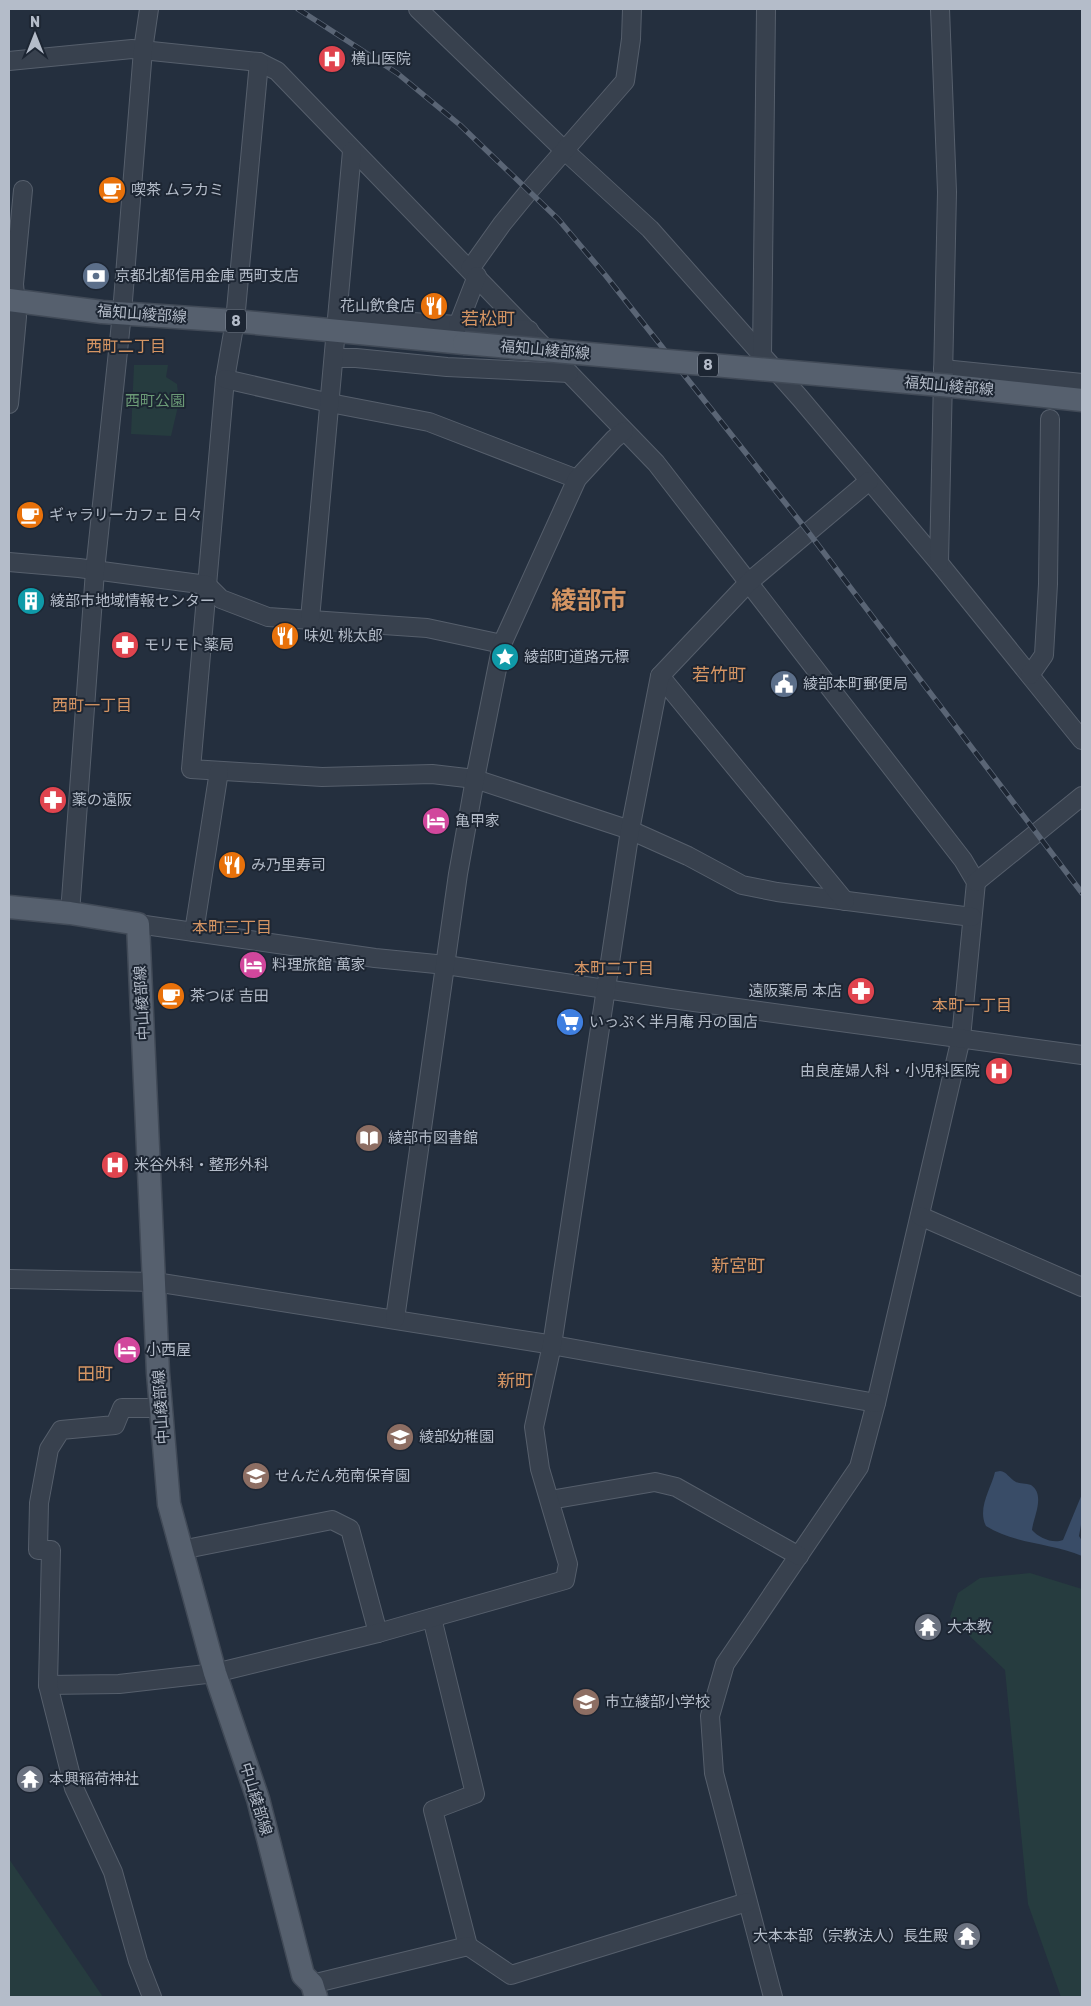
<svg xmlns="http://www.w3.org/2000/svg" width="1091" height="2006" font-family="Rubik,'Noto Sans JP',sans-serif">
  <rect width="100%" height="100%" fill="#242f3e"/>
  <g fill="#263c3f">
    <polygon points="134,365 168,365 166,377 177,384 179,402 171,436 131,434"/>
    <polygon points="1030,1573 1082,1589 1082,1997 1061,1997 1028,1904 1005,1670 950,1617 958,1593 980,1578"/>
    <polygon points="9,1859 103,1997 9,1997"/>
  </g>
  <path fill="#394c67" d="M 1000,1471 C 1007,1472 1009,1478 1016,1482 C 1020,1484 1026,1483 1031,1485 C 1046,1495 1033,1518 1032,1530 C 1039,1538 1053,1544 1063,1540 L 1082,1494 L 1082,1519 L 1079,1536 L 1082,1541 L 1082,1556 C 1052,1543 1014,1544 986,1526 C 977,1508 991,1489 995,1472 Z"/>
  <g fill="none" stroke-linecap="round" stroke-linejoin="round">
    <defs>
      <g id="minor">
        <polyline points="418,9 564,150 650,229 800,398 939,563 1082,740"/>
        <polyline points="9,61 132,49 259,62 277,71 656,463 963,860 976,882 961,1038 876,1403 859,1467 725,1664 710,1716 714,1773 773,1997"/>
        <polyline points="259,62 235,321 225,379 191,769 322,777 432,774 475,779 630,830 688,856 742,885 777,892 972,917"/>
        <polyline points="470,269 502,224 529,191 625,81 631,39 632,9"/>
        <polyline points="338,309 356,318 529,330"/>
        <polyline points="458,325 477,276"/>
        <polyline points="762,355 766,9"/>
        <polyline points="334,358 356,358 447,367 569,373"/>
        <polyline points="943,369 1082,383"/>
        <polyline points="225,379 330,403 429,422 577,479"/>
        <polyline points="9,404 17,317 14,284 23,190"/>
        <polyline points="9,562 79,568 207,585 221,599 268,617 427,628 502,644"/>
        <polyline points="939,563 947,192 940,9"/>
        <polyline points="310,619 352,151"/>
        <polyline points="1030,675 1044,655 1048,584 1050,419"/>
        <polyline points="660,676 845,901"/>
        <polyline points="976,882 1082,796"/>
        <polyline points="70,913 95,571 122,313 143,50 149,9"/>
        <polyline points="138,924 375,958 446,965 672,999 1082,1055"/>
        <polyline points="194,932 219,771"/>
        <polyline points="920,1216 1082,1287"/>
        <polyline points="9,1279 155,1282 541,1343 876,1403"/>
        <polyline points="395,1319 458,874 475,779 502,644 577,479 614,439 624,431"/>
        <polyline points="550,1500 655,1482 676,1487 799,1556"/>
        <polyline points="181,1550 332,1520 350,1529 378,1633"/>
        <polyline points="432,1618 475,1794 433,1810 468,1946"/>
        <polyline points="48,1685 119,1684 215,1673 378,1633 565,1580 568,1564 540,1469 534,1427 552,1345 630,830 660,676 749,582 869,481"/>
        <polyline points="312,1984 468,1946 511,1975 747,1902"/>
        <polyline points="152,1997 138,1961 113,1872 74,1788 48,1685 51,1550 38,1550 39,1503 49,1449 61,1430 115,1425 122,1408 161,1408"/>
      </g>
      <g id="major">
        <polyline points="9,300 102,312 235,321 464,343"/>
        <polyline points="952,386 1082,400"/>
        <polyline points="9,907 70,913 138,924 158,1373 169,1504 215,1673 258,1799 303,1975 312,1984 316,1997"/>
      </g>
    </defs>
    <use href="#minor" stroke="#565f6c" stroke-width="20"/>
    <use href="#major" stroke="#414a57" stroke-width="25"/>
    <use href="#minor" stroke="#38414e" stroke-width="18"/>
    <use href="#major" stroke="#56606e" stroke-width="22"/>
    <defs>
      <polyline id="rail" points="298,9 397,73 460,125 558,219 606,276 809,533 1082,893"/>
    </defs>
    <use href="#rail" stroke="#5a6575" stroke-width="5.5"/>
    <use href="#rail" stroke="#1d2633" stroke-width="4" stroke-dasharray="11" stroke-linecap="butt"/>
    <defs>
      <polyline id="major-bridge" points="464,343 952,386"/>
    </defs>
    <use href="#major-bridge" stroke="#414a57" stroke-width="25" stroke-linecap="butt"/>
    <use href="#major-bridge" stroke="#56606e" stroke-width="22"/>
  </g>
  <defs>
    <symbol id="hospital-disc" viewBox="-11 -11 22 22"><circle r="9.5" fill="#e0444e" stroke="#1d2633"/><path d="M-5-5h3v3.5h4V-5h3V5h-3V1.5h-4V5h-3Z" fill="#fff"/></symbol>
    <symbol id="cafe-disc" viewBox="-11 -11 22 22"><circle r="9.5" fill="#e8710a" stroke="#1d2633"/><path d="M-5.5-4.5H6V0H3Q3 3.5 0 3.5H-2.5Q-5.5 3.5-5.5 0ZM3-3.2v2h1.7v-2ZM-6 4.5H4V6H-6Z" fill="#fff"/></symbol>
    <symbol id="bank-disc" viewBox="-11 -11 22 22"><circle r="9.5" fill="#5c6f8a" stroke="#1d2633"/><path d="M-6-4H6V4H-6ZM0-2.3a2.3 2.3 0 1 0 0 4.6a2.3 2.3 0 1 0 0-4.6Z" fill="#fff"/></symbol>
    <symbol id="restaurant-disc" viewBox="-11 -11 22 22"><circle r="9.5" fill="#e8710a" stroke="#1d2633"/><path d="M-5-6h1v4h1v-4h1v4h1v-4h1v5L-1.5 .5V6h-2V.5L-5-1ZM5-6V6H3V1.5H1.5Q1.5-4 5-6Z" fill="#fff"/></symbol>
    <symbol id="building-disc" viewBox="-11 -11 22 22"><circle r="9.5" fill="#0f9aa8" stroke="#1d2633"/><path d="M-4-6H4V6H1V3H-1V6H-4ZM-2.5-4.3h1.7v1.8h-1.7ZM.8-4.3h1.7v1.8H.8ZM-2.5-1h1.7V.8h-1.7ZM.8-1h1.7V.8H.8Z" fill="#fff"/></symbol>
    <symbol id="pharmacy-disc" viewBox="-11 -11 22 22"><circle r="9.5" fill="#e0444e" stroke="#1d2633"/><path d="M-2-6h4v4h4v4h-4v4h-4v-4h-4v-4h4Z" fill="#fff"/></symbol>
    <symbol id="sight-disc" viewBox="-11 -11 22 22"><circle r="9.5" fill="#0f9aa8" stroke="#1d2633"/><path d="M0-6L1.8-2.2L6-1.7L2.9 1.2L3.7 5.4L0 3.3L-3.7 5.4L-2.9 1.2L-6-1.7L-1.8-2.2Z" fill="#fff"/></symbol>
    <symbol id="civic-disc" viewBox="-11 -11 22 22"><circle r="9.5" fill="#5c6f8a" stroke="#1d2633"/><path d="M-.6-6.5H3V-4.5H.6V-3L4-1V1h2V6H-6V1h2V-1L-.6-3ZM-1.2 2.5V6h2.4V2.5Z" fill="#fff"/></symbol>
    <symbol id="hotel-disc" viewBox="-11 -11 22 22"><circle r="9.5" fill="#d1479c" stroke="#1d2633"/><path d="M-6-4.5h1.5V1H6V5H4.5V3h-9V5H-6ZM-4 0a1.8 1.8 0 1 1 3.6 0ZM.5 0V-2.5h3Q6-2.5 6 0Z" fill="#fff"/></symbol>
    <symbol id="supermarket-disc" viewBox="-11 -11 22 22"><circle r="9.5" fill="#3f7fe0" stroke="#1d2633"/><path d="M-6-5.5h2.5l.6 2H6L4.5 2H-2.5L-4.4-4H-6ZM-1.5 3.2a1.3 1.3 0 1 0 .1 0ZM3 3.2a1.3 1.3 0 1 0 .1 0Z" fill="#fff"/></symbol>
    <symbol id="library-disc" viewBox="-11 -11 22 22"><circle r="9.5" fill="#8d6e63" stroke="#1d2633"/><path d="M-6-4Q-3-5.5-.7-3.5V5Q-3 3-6 4ZM6-4Q3-5.5 .7-3.5V5Q3 3 6 4Z" fill="#fff"/></symbol>
    <symbol id="school-disc" viewBox="-11 -11 22 22"><circle r="9.5" fill="#8d6e63" stroke="#1d2633"/><path d="M0-5L7-2L0 1L-7-2ZM-4 1L0 2.5L4 1V4Q0 6-4 4Z" fill="#fff"/></symbol>
    <symbol id="temple-disc" viewBox="-11 -11 22 22"><circle r="9.5" fill="#6b7280" stroke="#1d2633"/><path d="M0-6L5-2H3V0L6.5 2.5H4V6H1.5V3h-3V6H-4V2.5H-6.5L-3 0V-2H-5Z" fill="#fff"/></symbol>
  </defs>
  <g fill-rule="evenodd">
    <use href="#hospital-disc" x="316" y="43" width="32" height="32"/>
    <use href="#cafe-disc" x="96" y="174" width="32" height="32"/>
    <use href="#bank-disc" x="80" y="260" width="32" height="32"/>
    <use href="#restaurant-disc" x="418" y="290" width="32" height="32"/>
    <use href="#cafe-disc" x="14" y="499" width="32" height="32"/>
    <use href="#building-disc" x="15" y="585" width="32" height="32"/>
    <use href="#restaurant-disc" x="269" y="620" width="32" height="32"/>
    <use href="#pharmacy-disc" x="109" y="629" width="32" height="32"/>
    <use href="#sight-disc" x="489" y="641" width="32" height="32"/>
    <use href="#civic-disc" x="768" y="668" width="32" height="32"/>
    <use href="#pharmacy-disc" x="37" y="784" width="32" height="32"/>
    <use href="#hotel-disc" x="420" y="805" width="32" height="32"/>
    <use href="#restaurant-disc" x="216" y="849" width="32" height="32"/>
    <use href="#hotel-disc" x="237" y="949" width="32" height="32"/>
    <use href="#pharmacy-disc" x="845" y="975" width="32" height="32"/>
    <use href="#cafe-disc" x="155" y="980" width="32" height="32"/>
    <use href="#supermarket-disc" x="554" y="1006" width="32" height="32"/>
    <use href="#hospital-disc" x="983" y="1055" width="32" height="32"/>
    <use href="#library-disc" x="353" y="1122" width="32" height="32"/>
    <use href="#hospital-disc" x="99" y="1149" width="32" height="32"/>
    <use href="#hotel-disc" x="111" y="1334" width="32" height="32"/>
    <use href="#school-disc" x="384" y="1421" width="32" height="32"/>
    <use href="#school-disc" x="240" y="1460" width="32" height="32"/>
    <use href="#temple-disc" x="912" y="1611" width="32" height="32"/>
    <use href="#school-disc" x="570" y="1686" width="32" height="32"/>
    <use href="#temple-disc" x="14" y="1763" width="32" height="32"/>
    <use href="#temple-disc" x="951" y="1920" width="32" height="32"/>
  </g>
  <g text-anchor="middle" stroke-width="4" stroke-linejoin="round" paint-order="stroke">
    <g fill="#1d2633" stroke="#878f9c" stroke-width="1">
      <rect x="226" y="309.5" width="20" height="23" rx="4"/>
      <rect x="698" y="353.5" width="20" height="23" rx="4"/>
    </g>
    <g font-size="14" font-weight="bold" fill="#b4bcc9">
      <text x="236" y="326">8</text>
      <text x="708" y="370">8</text>
    </g>
    <g font-size="15" fill="#b4bcc9" stroke="#1d2633" text-anchor="start">
      <text x="351" y="64">横山医院</text>
      <text x="131" y="195">喫茶 ムラカミ</text>
      <text x="115" y="281">京都北都信用金庫 西町支店</text>
      <text x="415" y="311" text-anchor="end">花山飲食店</text>
      <text x="49" y="520">ギャラリーカフェ 日々</text>
      <text x="50" y="606">綾部市地域情報センター</text>
      <text x="304" y="641">味処 桃太郎</text>
      <text x="144" y="650">モリモト薬局</text>
      <text x="524" y="662">綾部町道路元標</text>
      <text x="803" y="689">綾部本町郵便局</text>
      <text x="72" y="805">薬の遠阪</text>
      <text x="455" y="826">亀甲家</text>
      <text x="251" y="870">み乃里寿司</text>
      <text x="272" y="970">料理旅館 萬家</text>
      <text x="842" y="996" text-anchor="end">遠阪薬局 本店</text>
      <text x="190" y="1001">茶つぼ 吉田</text>
      <text x="589" y="1027">いっぷく半月庵 丹の国店</text>
      <text x="980" y="1076" text-anchor="end">由良産婦人科・小児科医院</text>
      <text x="388" y="1143">綾部市図書館</text>
      <text x="134" y="1170">米谷外科・整形外科</text>
      <text x="146" y="1355">小西屋</text>
      <text x="419" y="1442">綾部幼稚園</text>
      <text x="275" y="1481">せんだん苑南保育園</text>
      <text x="947" y="1632">大本教</text>
      <text x="605" y="1707">市立綾部小学校</text>
      <text x="49" y="1784">本興稲荷神社</text>
      <text x="948" y="1941" text-anchor="end">大本本部（宗教法人）長生殿</text>
    </g>
    <g font-size="15" fill="#b4bcc9" stroke="#1d2633">
      <text transform="translate(142 314) rotate(4)" y="5">福知山綾部線</text>
      <text transform="translate(545 350) rotate(5)" y="5">福知山綾部線</text>
      <text transform="translate(949 386) rotate(5)" y="5">福知山綾部線</text>
      <text transform="translate(142 1003) rotate(-93)" y="5">中山綾部線</text>
      <text transform="translate(161 1407) rotate(-94)" y="5">中山綾部線</text>
      <text transform="translate(256 1799) rotate(73)" y="5">中山綾部線</text>
    </g>
    <g font-size="15" fill="#6b9a76" stroke="#1d2633">
      <text x="155" y="406">西町公園</text>
    </g>
    <g font-size="16" fill="#d59563" stroke="#1d2633">
      <text x="126" y="352">西町二丁目</text>
      <text x="92" y="711">西町一丁目</text>
      <text x="232" y="933">本町三丁目</text>
      <text x="614" y="974">本町二丁目</text>
      <text x="972" y="1011">本町一丁目</text>
    </g>
    <g font-size="18" fill="#d59563" stroke="#1d2633">
      <text x="488" y="325">若松町</text>
      <text x="719" y="681">若竹町</text>
      <text x="738" y="1272">新宮町</text>
      <text x="95" y="1380">田町</text>
      <text x="515" y="1387">新町</text>
    </g>
    <g font-size="25" font-weight="bold" fill="#d59563" stroke="#1d2633">
      <text x="589" y="609">綾部市</text>
    </g>
  </g>
  <rect width="1091" height="2006" fill="none" stroke="#b4bcc9" stroke-width="20"/>
  <g transform="translate(35 35)" stroke="#1d2633" stroke-width="4" paint-order="stroke">
  <path d="M0-4L9 19L0 12L-9 19Z" fill="#b4bcc9"/>
  <text y="-8" font-size="14" font-weight="bold" text-anchor="middle" fill="#b4bcc9">N</text>
  </g>
</svg>
